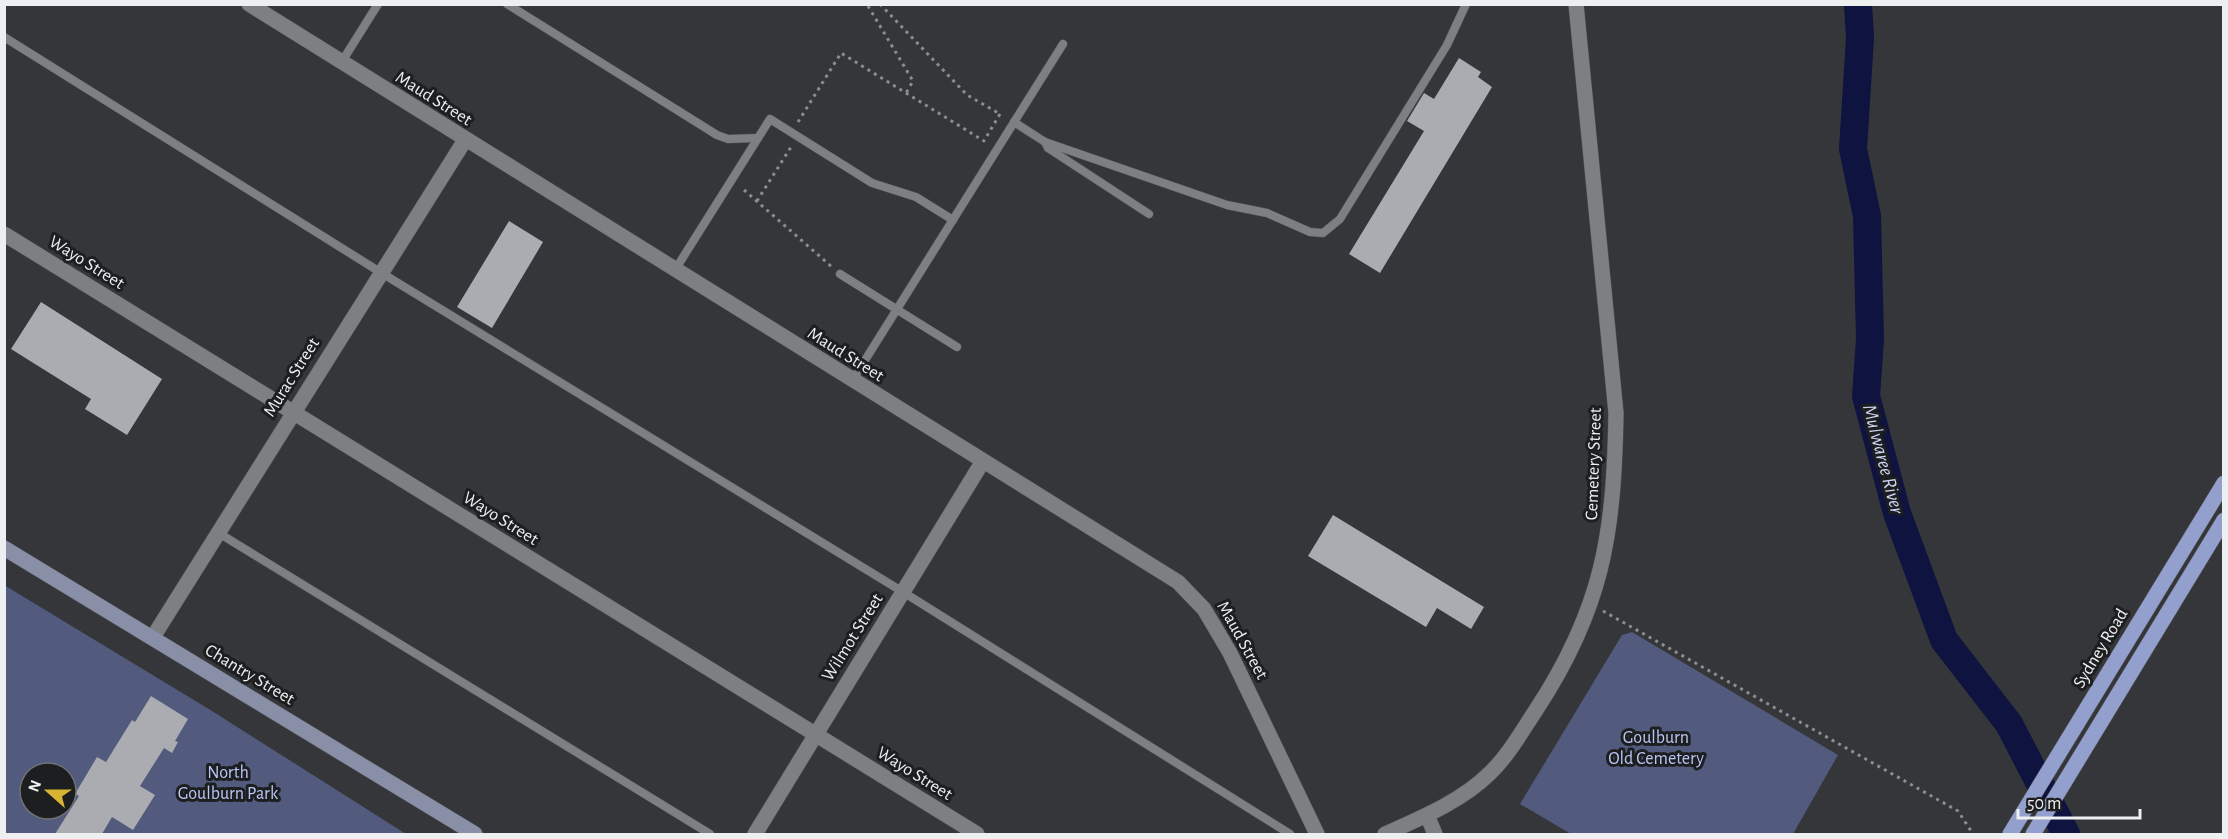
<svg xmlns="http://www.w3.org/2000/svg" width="2228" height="839" font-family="'Alegreya Sans',sans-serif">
  <rect width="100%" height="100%" fill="#35363a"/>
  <g fill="#525b7d" fill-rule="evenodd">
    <path d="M 4,585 L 212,711 L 406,834 L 5,834 ZM 30,773 L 66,773 L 66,809 L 30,809 Z"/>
    <polygon points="1632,632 1838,755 1793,834 1571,834 1520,804 1622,635"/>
  </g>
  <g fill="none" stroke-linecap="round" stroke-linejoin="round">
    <polyline stroke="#0e133f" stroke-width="28" points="1858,4 1860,38 1853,149 1867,216 1870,339 1866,396 1897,513 1944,640 2009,724 2066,834"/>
  </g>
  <g fill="#abacb1">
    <polygon points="1459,58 1481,72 1478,77 1492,87 1380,273 1349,254 1424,131 1407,121 1424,93 1434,99"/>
    <polygon points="509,221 543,242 492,328 457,307"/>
    <polygon points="41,302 162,379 127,435 85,409 91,399 11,349"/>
    <polygon points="1333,515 1484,607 1471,629 1437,608 1426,627 1308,556"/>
    <polygon points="151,696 188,719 175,741 178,742 172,753 164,748 140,786 155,795 133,830 112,817 102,834 55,834 79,796 75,794 97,757 106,762 132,720 135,722"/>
  </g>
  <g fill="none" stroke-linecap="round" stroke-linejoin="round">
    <defs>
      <g id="service">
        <polyline points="507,4 717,135 728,139 758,138"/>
        <polyline points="4,37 380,272 903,592 1290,834"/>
        <polyline points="341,63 378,4"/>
        <polyline points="1014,122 1045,142 1048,148 1149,214"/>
        <polyline points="1045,142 1227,205 1267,213 1310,232 1323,233 1340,219 1447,45 1466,4"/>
        <polyline points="675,270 770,119 872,183 916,197 953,220"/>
        <polyline points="840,274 957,347"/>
        <polyline points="852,381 1063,44"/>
        <polyline points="217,532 710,834"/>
      </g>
      <g id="minor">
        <polyline points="249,4 1178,582 1204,609 1230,653 1317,834"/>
        <polyline points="4,234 977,834"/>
        <polyline points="153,637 465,140"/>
        <polyline points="1427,815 1435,834"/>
        <polyline points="755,834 983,461"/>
        <path d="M 1385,834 C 1421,818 1462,801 1490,773 C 1508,756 1522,731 1536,710 C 1603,608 1614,534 1616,413 L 1576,4"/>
      </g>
      <polyline id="secondary" points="4,548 475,834"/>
      <g id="primary">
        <polyline points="2010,834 2224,483"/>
        <polyline points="2033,834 2224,520"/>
      </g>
    </defs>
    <use href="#service" stroke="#535457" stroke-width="9"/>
    <use href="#minor" stroke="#535457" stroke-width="16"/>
    <use href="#secondary" stroke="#535457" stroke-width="16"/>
    <use href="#primary" stroke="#535457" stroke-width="16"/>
    <g stroke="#8c8d90" stroke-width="3" stroke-dasharray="3 4.5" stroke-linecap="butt">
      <polyline points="880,4 967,95 1000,114"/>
      <polyline points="868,6 913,81 906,93"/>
      <polyline points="798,122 841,53 984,141 1000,114"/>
      <polyline points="744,190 832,267"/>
      <polyline points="757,201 791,147"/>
      <polyline points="1603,611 1958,811 1973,834"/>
    </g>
    <use href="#service" stroke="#7d7f83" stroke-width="8"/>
    <use href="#minor" stroke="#7d7f83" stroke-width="15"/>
    <use href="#secondary" stroke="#888fa7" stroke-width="15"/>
    <use href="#primary" stroke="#939fcc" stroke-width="15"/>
  </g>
  <g text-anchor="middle" stroke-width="6" stroke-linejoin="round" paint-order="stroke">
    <g font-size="18" fill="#eeeff1" stroke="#1d1e1f">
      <text transform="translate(434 98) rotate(32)" y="6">Maud Street</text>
      <text transform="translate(87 262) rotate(32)" y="6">Wayo Street</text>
      <text transform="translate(846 354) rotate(32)" y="6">Maud Street</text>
      <text transform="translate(291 377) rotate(-58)" y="6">Murac Street</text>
      <text transform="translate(1593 464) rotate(-88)" y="6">Cemetery Street</text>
      <text transform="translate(501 518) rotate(32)" y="6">Wayo Street</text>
      <text transform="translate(852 637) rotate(-58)" y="6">Wilmot Street</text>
      <text transform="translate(1243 640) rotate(61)" y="6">Maud Street</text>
      <text transform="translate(2100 648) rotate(-59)" y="6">Sydney Road</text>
      <text transform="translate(250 674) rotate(31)" y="6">Chantry Street</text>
      <text transform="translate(915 773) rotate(32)" y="6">Wayo Street</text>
    </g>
    <g font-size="18" fill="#b9c7f7" stroke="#1d1e1f">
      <text x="1656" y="743">Goulburn<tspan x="1656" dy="21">Old Cemetery</tspan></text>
      <text x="228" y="778">North<tspan x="228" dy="21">Goulburn Park</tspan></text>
    </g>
    <g font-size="20" font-style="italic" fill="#cad4f4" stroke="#1d1e1f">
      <text transform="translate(1884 459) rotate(75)" y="7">Mulwaree River</text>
    </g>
  </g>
  <rect width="2228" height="839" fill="none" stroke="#eeeff1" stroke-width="12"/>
  <g transform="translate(48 791) rotate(291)"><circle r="28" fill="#1d1e1f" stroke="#717273" stroke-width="1.5"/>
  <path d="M0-4.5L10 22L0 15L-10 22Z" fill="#d8b434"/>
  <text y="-9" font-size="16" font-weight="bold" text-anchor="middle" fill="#eeeff1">N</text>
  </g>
  <path d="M2018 809v9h122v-9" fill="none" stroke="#eeeff1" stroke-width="3"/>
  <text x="2027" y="809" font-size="18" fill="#eeeff1" stroke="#1d1e1f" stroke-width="4.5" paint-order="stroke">50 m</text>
</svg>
